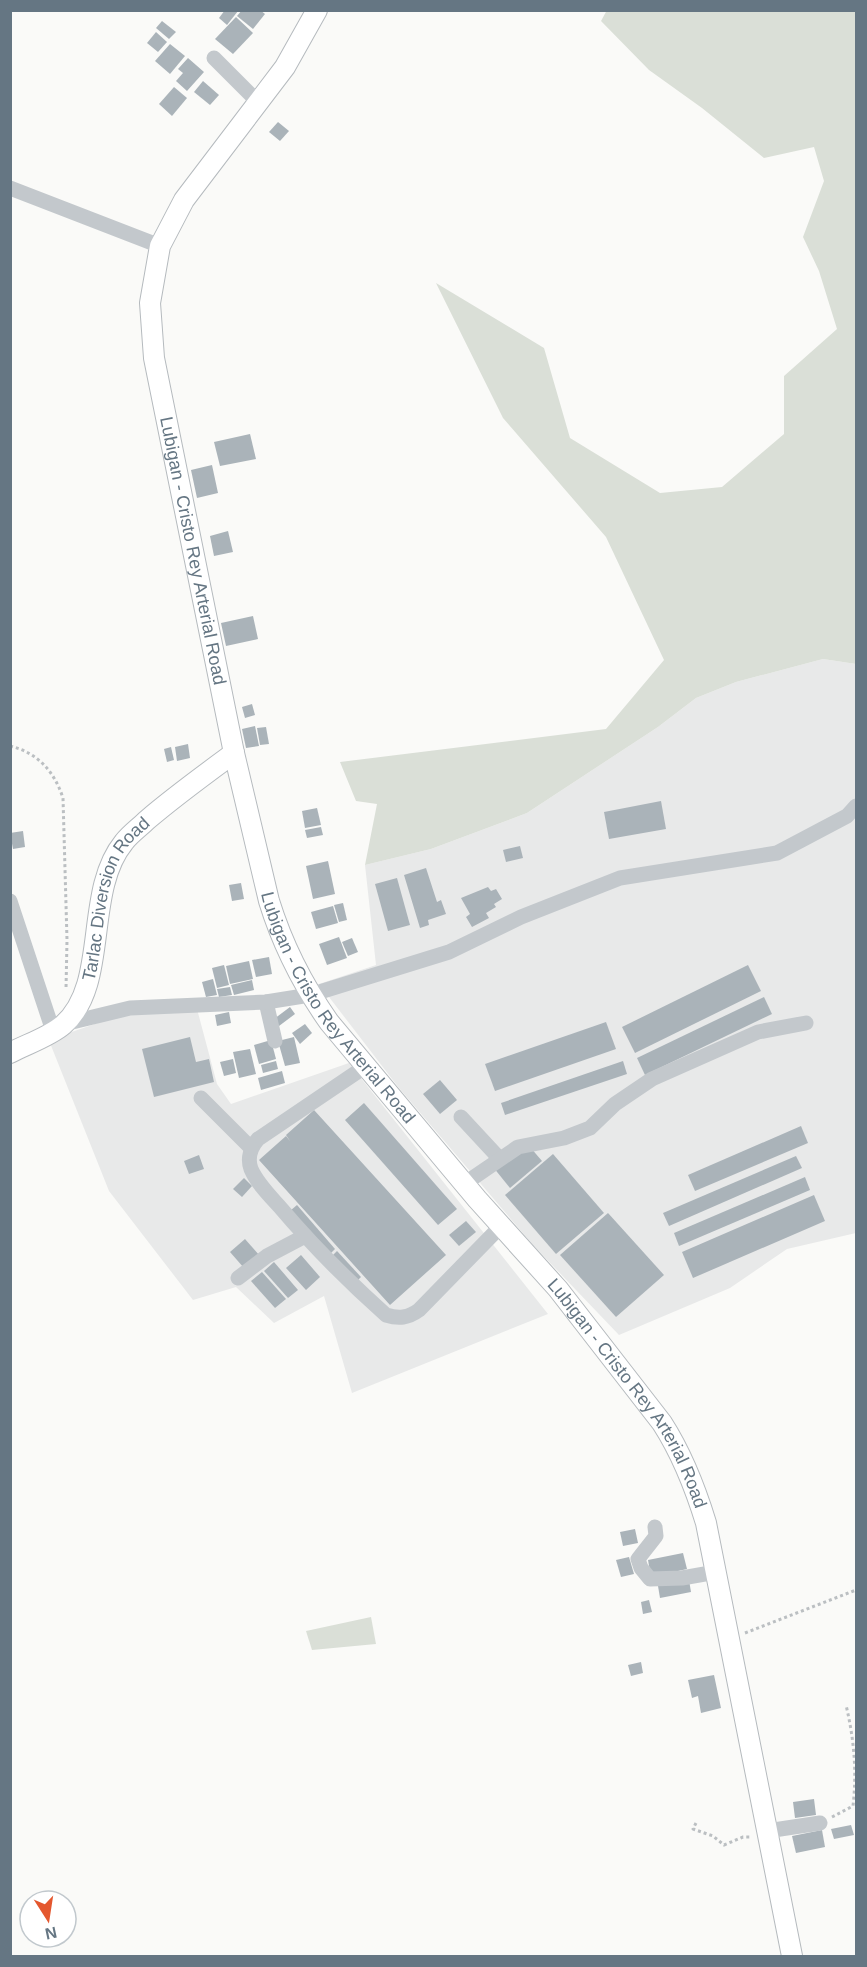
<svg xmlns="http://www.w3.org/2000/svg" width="867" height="1967" font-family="Helvetica,sans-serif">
  <rect width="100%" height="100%" fill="#fafaf8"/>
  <g fill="#e8e9e9">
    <polygon points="823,659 856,664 856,1233 787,1249 730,1288 619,1335 533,1245 399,1088 319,984 376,965 365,865 431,849 527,813 658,727 696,698 736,682"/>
    <polygon points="197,1009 217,1084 231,1104 349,1063 548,1314 352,1393 324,1296 274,1323 236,1287 193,1300 109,1191 50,1043 63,1035 118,1016"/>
  </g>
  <g fill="#dadfd7">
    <polygon points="607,10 856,11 856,664 823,659 736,682 696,698 658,727 527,813 431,849 365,865 377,804 356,801 340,762 606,729 664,660 606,537 503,418 436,283 544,348 570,438 660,493 722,487 784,434 784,376 837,329 819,271 803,237 824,181 814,147 764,158 702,108 649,70 601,21"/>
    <polygon points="371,1617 376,1644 312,1650 306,1631"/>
  </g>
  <g fill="#aab3b9">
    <polygon points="225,10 238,11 227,25 219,18"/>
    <polygon points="242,10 260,10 265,14 253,29 237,16"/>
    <polygon points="236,17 253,33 233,54 215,39"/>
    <polygon points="162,21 176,32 169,39 156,28"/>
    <polygon points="156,32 167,42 158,52 147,43"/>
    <polygon points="170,44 185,56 170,74 155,61"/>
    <polygon points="188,58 204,72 187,91 176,81 183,73 178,69"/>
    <polygon points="203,81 219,95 210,105 194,92"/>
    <polygon points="174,87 187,98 172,116 159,104"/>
    <polygon points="278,122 289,131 280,141 269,132"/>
    <polygon points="250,434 256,459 220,466 214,442"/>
    <polygon points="212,465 218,493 197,498 191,470"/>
    <polygon points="228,531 233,552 214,556 210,536"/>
    <polygon points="253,616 258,639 226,646 221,623"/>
    <polygon points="252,704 255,715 245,718 242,707"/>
    <polygon points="255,726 259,746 246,748 242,729"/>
    <polygon points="266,727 269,744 260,745 257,728"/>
    <polygon points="188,744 190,758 177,761 175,747"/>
    <polygon points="171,747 174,760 167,762 164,749"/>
    <polygon points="661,801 666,829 609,839 604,812"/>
    <polygon points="317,808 321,825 305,828 302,811"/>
    <polygon points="321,827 323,835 307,838 305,830"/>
    <polygon points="23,831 25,847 13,849 10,833"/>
    <polygon points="520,846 523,858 506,862 503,850"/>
    <polygon points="328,861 335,894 313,899 306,866"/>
    <polygon points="426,868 437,902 441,900 446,914 428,920 429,925 420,928 404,875"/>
    <polygon points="397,878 410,925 388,931 375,884"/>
    <polygon points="241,883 244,899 232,901 229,885"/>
    <polygon points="488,887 491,891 496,889 502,899 494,904 496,907 486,913 489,918 472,927 466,917 470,914 461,898"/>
    <polygon points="343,903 347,920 339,922 334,905"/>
    <polygon points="333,906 338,923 316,929 311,912"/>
    <polygon points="339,937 347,958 327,965 319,944"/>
    <polygon points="352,938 358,952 348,956 342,942"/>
    <polygon points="269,957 272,974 256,977 252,960"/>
    <polygon points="249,961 253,979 230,984 226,966"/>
    <polygon points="224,965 229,985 217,988 212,968"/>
    <polygon points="748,965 761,991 635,1053 622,1027"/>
    <polygon points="213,979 217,995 206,997 202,982"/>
    <polygon points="252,980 254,990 234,995 231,985"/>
    <polygon points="230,987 232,995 219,997 217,989"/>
    <polygon points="764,997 772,1014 645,1075 637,1058"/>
    <polygon points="290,1007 295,1014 279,1026 274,1019"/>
    <polygon points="229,1012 231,1023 217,1026 215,1015"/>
    <polygon points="606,1022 616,1049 495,1091 485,1064"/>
    <polygon points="305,1024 312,1033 300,1044 292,1033"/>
    <polygon points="190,1037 196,1062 209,1059 214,1082 154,1097 142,1049"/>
    <polygon points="294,1037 300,1063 285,1066 278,1041"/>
    <polygon points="271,1040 276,1059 259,1064 254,1045"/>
    <polygon points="250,1049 256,1074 239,1078 233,1052"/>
    <polygon points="233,1059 236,1073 224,1076 220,1062"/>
    <polygon points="276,1061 278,1069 263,1073 261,1065"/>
    <polygon points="623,1061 627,1074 505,1115 501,1103"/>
    <polygon points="282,1071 285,1083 261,1090 258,1078"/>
    <polygon points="440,1080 457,1100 440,1114 423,1094"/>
    <polygon points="364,1103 457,1209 438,1225 345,1120"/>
    <polygon points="314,1110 446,1255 390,1305 259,1160 286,1136 290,1141 286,1135"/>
    <polygon points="801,1126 808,1143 695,1191 688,1175"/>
    <polygon points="530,1147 542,1161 510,1188 493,1167"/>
    <polygon points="553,1154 604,1213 556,1254 505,1195"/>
    <polygon points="199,1155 204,1169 189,1174 184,1161"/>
    <polygon points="796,1156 802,1168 669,1226 663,1213"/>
    <polygon points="805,1177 810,1190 679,1246 674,1233"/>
    <polygon points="244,1178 252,1186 242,1197 233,1189"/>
    <polygon points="814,1195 825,1221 693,1278 682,1252"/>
    <polygon points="297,1205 335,1249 329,1255 290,1211"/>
    <polygon points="608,1213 664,1275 616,1317 560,1255"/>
    <polygon points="466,1221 476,1232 459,1246 449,1235"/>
    <polygon points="245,1239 260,1256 244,1268 230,1252"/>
    <polygon points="337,1251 361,1277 355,1283 331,1257"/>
    <polygon points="301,1255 320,1277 306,1290 286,1268"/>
    <polygon points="274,1262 298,1290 288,1298 264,1271"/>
    <polygon points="262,1272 286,1299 275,1308 251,1281"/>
    <polygon points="635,1529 638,1543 623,1546 620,1532"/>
    <polygon points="683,1553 687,1569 651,1577 648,1560"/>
    <polygon points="629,1557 634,1574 621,1577 616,1560"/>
    <polygon points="689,1580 691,1592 660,1598 658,1586"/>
    <polygon points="649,1600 652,1612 643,1614 641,1602"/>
    <polygon points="641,1662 643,1673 631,1676 628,1665"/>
    <polygon points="714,1675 721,1708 701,1713 698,1696 692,1698 688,1680"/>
    <polygon points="814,1799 816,1815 795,1818 793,1802"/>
    <polygon points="851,1825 854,1835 834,1839 831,1829"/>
    <polygon points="822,1830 825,1847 796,1853 792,1836"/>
  </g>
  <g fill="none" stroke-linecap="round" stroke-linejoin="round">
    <defs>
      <g id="major">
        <path id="s1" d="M 317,10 L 285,67 L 184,200 L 160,246 L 150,303 L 154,358 L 234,753 L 269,901 C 282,943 303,985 329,1022 L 477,1199 L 558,1289 L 662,1423 C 682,1454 695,1487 706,1523 L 792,1956"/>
        <path id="s2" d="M 10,1053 C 27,1044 49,1037 63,1025 C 110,984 83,892 124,842 C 130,834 140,827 147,820 C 175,796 204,775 234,753"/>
      </g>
    </defs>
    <use href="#major" stroke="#b5babe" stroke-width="22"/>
    <g stroke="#bbbfc2" stroke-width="3" stroke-dasharray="3 3" stroke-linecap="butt">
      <path d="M 10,746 C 38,753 54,771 63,798 L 67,940 L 66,989"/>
      <polyline points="745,1633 856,1590"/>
      <path d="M 832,1817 L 853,1806 C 857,1771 854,1739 846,1705"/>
      <polyline points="696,1823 693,1829 713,1836 724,1845 743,1837 752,1837"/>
    </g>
    <g stroke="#c3c8cc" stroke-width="15">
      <polyline points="214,58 259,103"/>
      <polyline points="10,188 160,246"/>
      <polyline points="10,901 53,1031"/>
      <polyline points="266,1002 275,1041"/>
      <polyline points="64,1024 130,1008 266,1002 310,995 449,952 521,917 620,878 777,853 847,816 856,806"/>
      <path d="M 366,1066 L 258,1139 C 251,1147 247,1158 251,1169 C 257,1183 269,1195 279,1206 C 312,1245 348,1281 386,1315 C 399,1319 408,1318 419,1310 L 501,1226"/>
      <polyline points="201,1098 251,1148"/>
      <polyline points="461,1117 499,1158"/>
      <polyline points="464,1184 518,1147 564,1138 590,1128 615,1104 652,1079 758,1032 806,1023"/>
      <polyline points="238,1278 267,1256 305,1236"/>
      <polyline points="655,1527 656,1536 638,1559 641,1568 650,1579 682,1578 716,1572"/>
      <polyline points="767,1831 820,1823"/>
    </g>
    <use href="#major" stroke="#fff" stroke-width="20"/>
  </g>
  <g text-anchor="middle" stroke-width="6" stroke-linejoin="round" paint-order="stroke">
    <g font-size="18" fill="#657683" stroke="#fff">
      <text dy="6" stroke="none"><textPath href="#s1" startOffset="594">Lubigan - Cristo Rey Arterial Road</textPath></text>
      <text dy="6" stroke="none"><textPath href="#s2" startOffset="200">Tarlac Diversion Road</textPath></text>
      <text dy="6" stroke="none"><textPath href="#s1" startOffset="1080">Lubigan - Cristo Rey Arterial Road</textPath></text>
      <text dy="6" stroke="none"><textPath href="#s1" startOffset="1566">Lubigan - Cristo Rey Arterial Road</textPath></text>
    </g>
  </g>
  <rect width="867" height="1967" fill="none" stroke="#657683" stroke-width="24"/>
  <g transform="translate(48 1919) rotate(168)"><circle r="28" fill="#ffffff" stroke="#c1c8cd" stroke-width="1.5"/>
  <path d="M0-4.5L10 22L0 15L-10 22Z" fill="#e4572e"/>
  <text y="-9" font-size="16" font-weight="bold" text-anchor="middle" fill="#657683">N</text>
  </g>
</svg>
